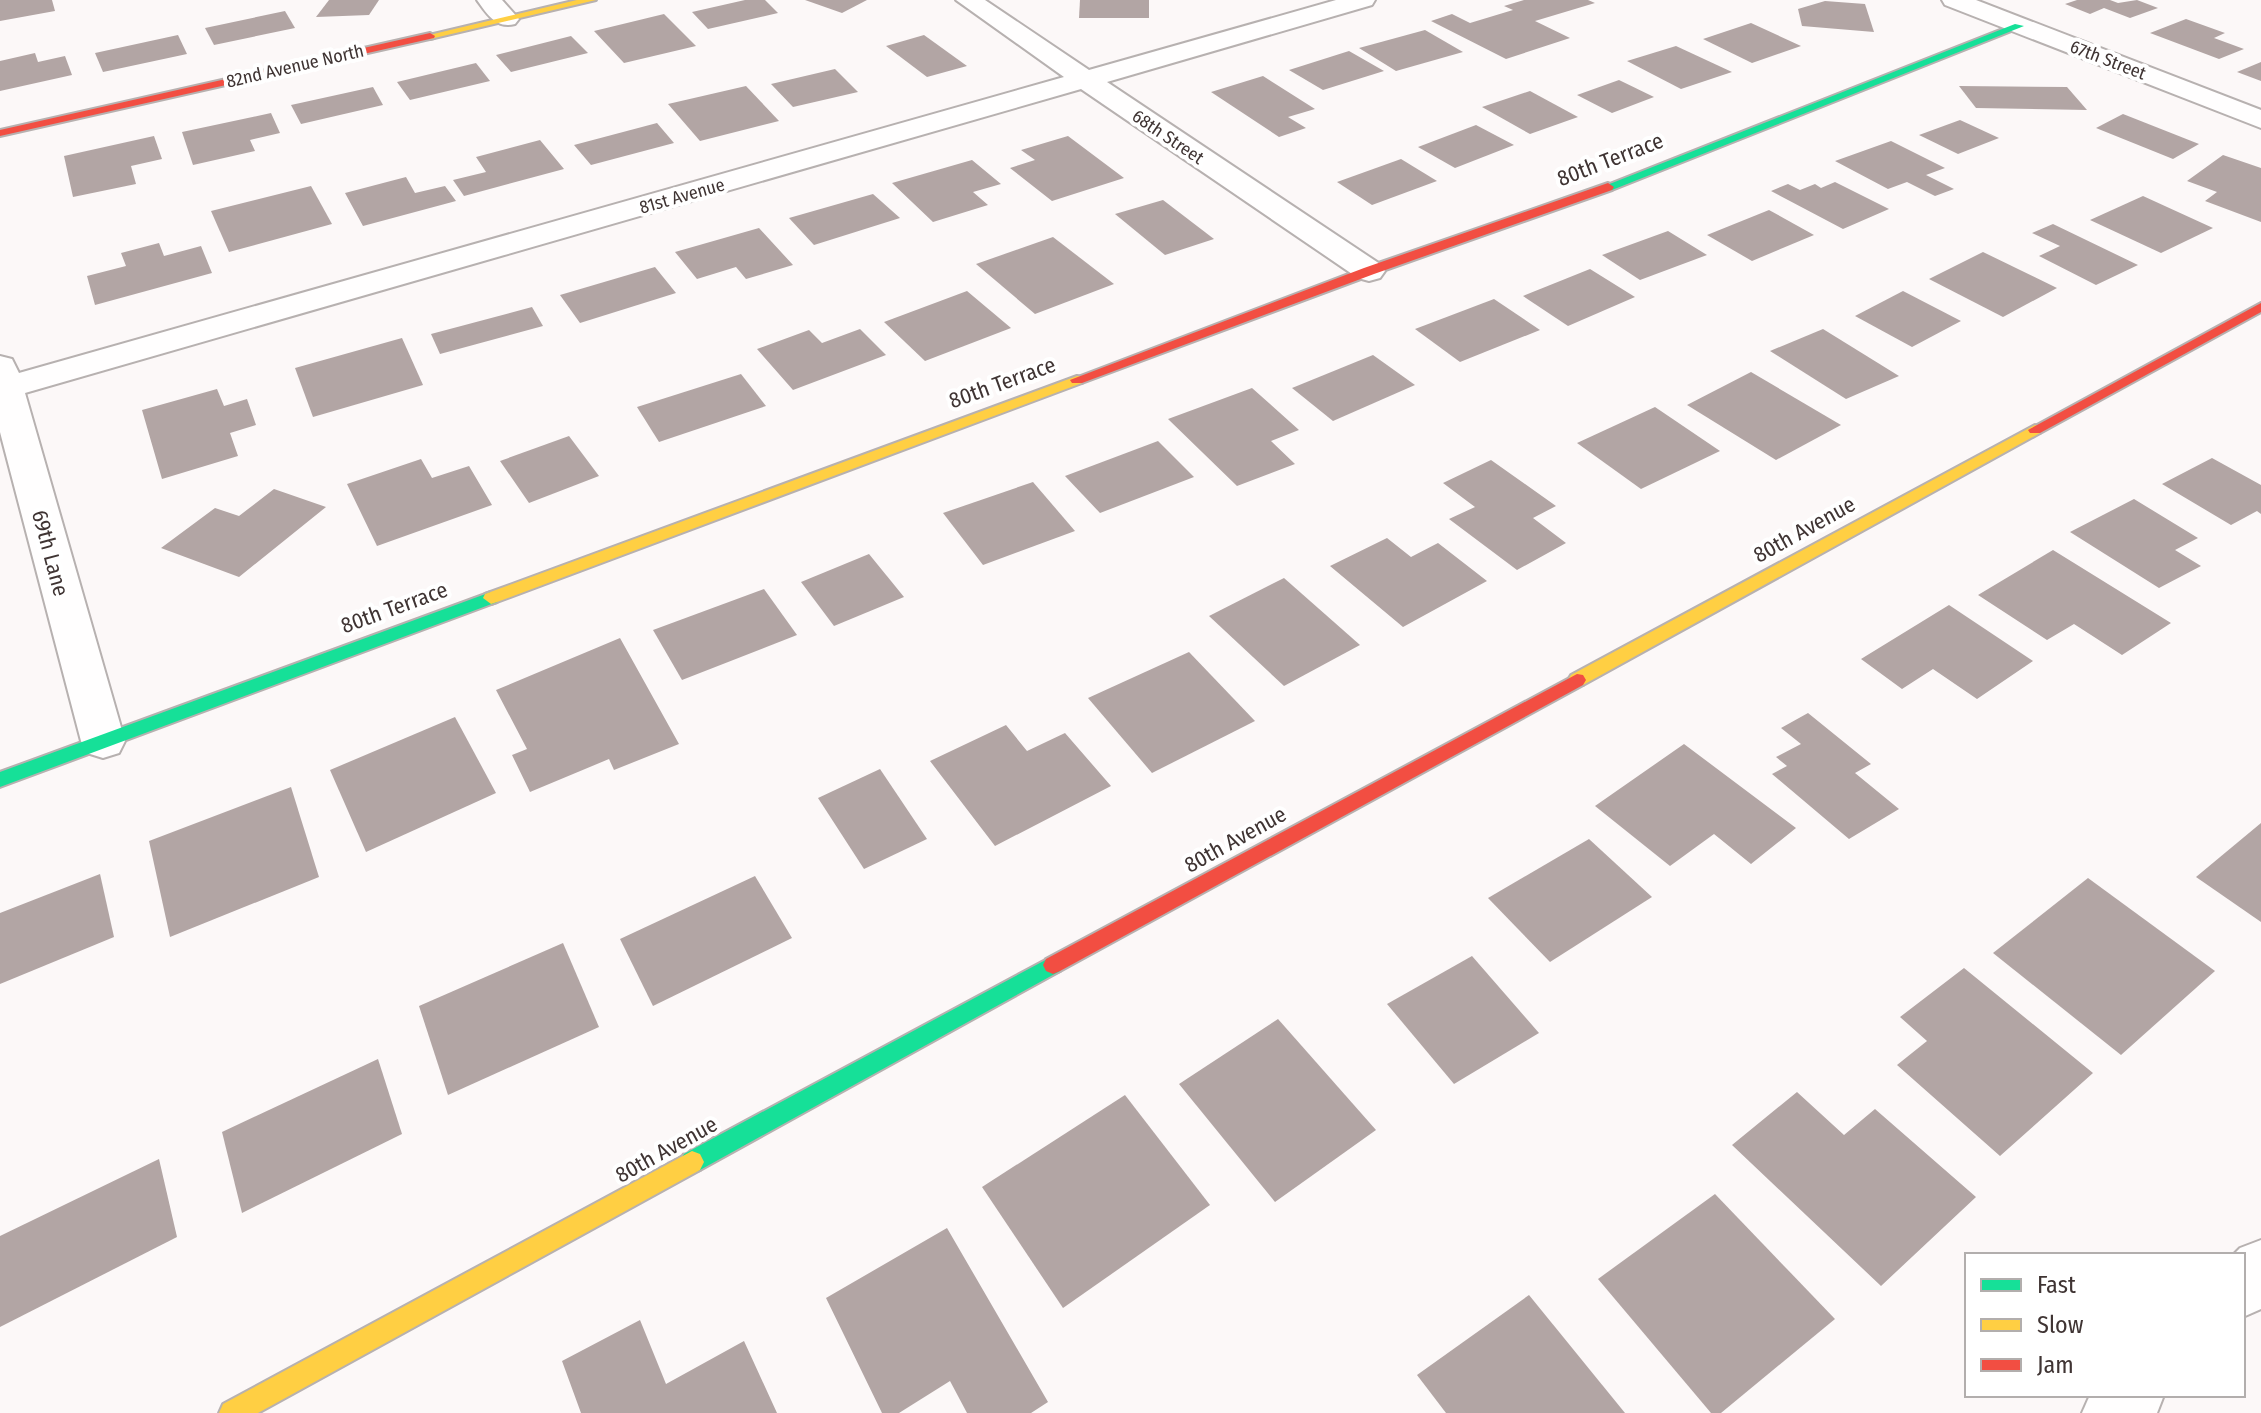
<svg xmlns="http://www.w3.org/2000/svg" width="2261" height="1413" font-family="'Fira Sans Condensed',sans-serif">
  <rect width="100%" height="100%" fill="#fcf8f8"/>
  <g fill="#b2a5a4">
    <polygon points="0,0 52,0 55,11 0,21"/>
    <polygon points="329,0 379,0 369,15 316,17"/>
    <polygon points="745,0 765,0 778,13 708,29 692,12"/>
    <polygon points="805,0 867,0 842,13"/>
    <polygon points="1080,0 1149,0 1149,18 1079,18"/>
    <polygon points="1524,0 1588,0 1595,3 1535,21 1570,38 1506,59 1431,21 1452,14 1470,23 1513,10 1504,6"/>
    <polygon points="2077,0 2110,0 2118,3 2137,0 2158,8 2130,18 2104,8 2090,14 2065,4"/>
    <polygon points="1825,1 1865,4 1874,32 1802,26 1798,9"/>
    <polygon points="285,11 295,28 214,45 205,28"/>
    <polygon points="664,14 696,46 624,63 594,31"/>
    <polygon points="2186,19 2225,33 2214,38 2244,49 2219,59 2150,33"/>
    <polygon points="1751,23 1801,46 1752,63 1703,39"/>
    <polygon points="1425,30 1463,52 1396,71 1359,48"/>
    <polygon points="178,35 187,54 103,72 95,53"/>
    <polygon points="924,35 967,66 927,77 886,46"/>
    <polygon points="571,36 588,53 511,72 496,55"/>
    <polygon points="1676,46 1732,72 1681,89 1627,61"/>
    <polygon points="1349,51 1384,71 1323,90 1289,70"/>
    <polygon points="35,53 38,62 65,56 72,75 0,91 0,61"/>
    <polygon points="2261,62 2261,81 2237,72"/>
    <polygon points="476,63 490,81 410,100 397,82"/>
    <polygon points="835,69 858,92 793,107 771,84"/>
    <polygon points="1263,76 1315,109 1288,117 1306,128 1279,137 1211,92"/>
    <polygon points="1619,80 1654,97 1612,113 1577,95"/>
    <polygon points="746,86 779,121 700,141 668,104"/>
    <polygon points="1959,86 2067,87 2087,110 1976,108"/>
    <polygon points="373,87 383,105 301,124 291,105"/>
    <polygon points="1530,91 1578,117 1530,134 1482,107"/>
    <polygon points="271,113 280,133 250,140 255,151 193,165 182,132"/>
    <polygon points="2123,114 2199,144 2173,159 2096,128"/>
    <polygon points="1960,120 1999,138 1958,154 1919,135"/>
    <polygon points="657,123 674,143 591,165 574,145"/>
    <polygon points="1476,125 1514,145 1455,168 1418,147"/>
    <polygon points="154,136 162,159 131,166 136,184 73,197 64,156"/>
    <polygon points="1068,136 1124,178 1052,201 1010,168 1035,160 1021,150"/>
    <polygon points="540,140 564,169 464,196 453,180 486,172 476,157"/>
    <polygon points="1891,141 1945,168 1926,175 1954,189 1935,196 1907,182 1888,189 1835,161"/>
    <polygon points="2223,155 2261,168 2261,222 2205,201 2217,192 2187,181"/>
    <polygon points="1401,159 1437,181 1372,205 1337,182"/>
    <polygon points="972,160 1001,184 973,192 988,205 933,222 892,183"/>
    <polygon points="406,177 415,193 445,186 456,201 363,226 345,193"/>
    <polygon points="1835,182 1889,209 1843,229 1771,191 1788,184 1800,190 1815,184 1821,188"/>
    <polygon points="311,186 332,224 229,252 211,211"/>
    <polygon points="873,194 900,218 814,245 789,218"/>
    <polygon points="2143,196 2213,228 2161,253 2090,220"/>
    <polygon points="1163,200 1214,239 1165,255 1115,214"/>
    <polygon points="1769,210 1814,235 1752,261 1707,235"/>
    <polygon points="2053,224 2138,265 2096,285 2039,256 2060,246 2032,233"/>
    <polygon points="759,228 793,265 746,279 736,267 697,279 675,252"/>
    <polygon points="1668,231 1707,255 1640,280 1602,255"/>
    <polygon points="1053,237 1114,284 1035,314 976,264"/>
    <polygon points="159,243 164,256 201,246 212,273 95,305 87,276 126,266 121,253"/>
    <polygon points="1983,252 2057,288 2003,317 1929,279"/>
    <polygon points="655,267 676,293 580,323 560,295"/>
    <polygon points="1590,269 1635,297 1568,326 1523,296"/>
    <polygon points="967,291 1011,328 925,361 884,322"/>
    <polygon points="1903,291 1961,321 1912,347 1855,316"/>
    <polygon points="1494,299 1540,330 1460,362 1415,329"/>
    <polygon points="532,307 543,326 440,354 431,334"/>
    <polygon points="860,329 886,355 793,390 757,349 809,330 822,343"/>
    <polygon points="1823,329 1899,376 1846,399 1770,351"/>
    <polygon points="402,338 423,385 313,417 295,368"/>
    <polygon points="1373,355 1415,385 1333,421 1292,388"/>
    <polygon points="1751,372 1841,425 1776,460 1687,405"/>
    <polygon points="741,374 766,406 659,442 637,407"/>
    <polygon points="1252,388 1299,430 1271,441 1295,464 1237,486 1168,419"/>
    <polygon points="217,389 224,406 247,399 256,425 230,433 238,456 162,479 142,410"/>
    <polygon points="1655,407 1720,451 1641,489 1577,443"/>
    <polygon points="569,436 599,476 529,503 500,461"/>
    <polygon points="1158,441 1194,477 1100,513 1065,476"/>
    <polygon points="2212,458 2261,485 2261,514 2257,511 2231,525 2162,484"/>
    <polygon points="421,459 432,478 469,466 492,505 377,546 347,484"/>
    <polygon points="1491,460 1556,506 1533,518 1566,543 1517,570 1449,519 1475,507 1443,483"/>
    <polygon points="1033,482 1075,531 983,565 943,513"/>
    <polygon points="274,489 326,507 239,577 161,548 215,508 239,516"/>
    <polygon points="2134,499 2198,538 2175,550 2201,566 2159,588 2070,532"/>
    <polygon points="1387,538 1411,557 1438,543 1487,581 1403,627 1330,566"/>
    <polygon points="2053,550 2171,623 2122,655 2074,624 2047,640 1978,595"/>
    <polygon points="869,554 904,597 834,626 801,582"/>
    <polygon points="1284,578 1360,645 1284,686 1209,616"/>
    <polygon points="764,589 797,635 682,680 653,630"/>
    <polygon points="1949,605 2033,661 1977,699 1933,669 1902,689 1861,659"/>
    <polygon points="620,638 679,744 614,770 609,759 530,792 512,755 527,749 496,690"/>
    <polygon points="1189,652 1255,721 1152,773 1088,698"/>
    <polygon points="1808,713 1871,764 1855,773 1899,809 1849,839 1772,774 1787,766 1776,757 1801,744 1781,728"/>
    <polygon points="455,717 496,793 366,852 330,770"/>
    <polygon points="1006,725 1027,751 1065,733 1111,786 995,846 930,761"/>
    <polygon points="1684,744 1796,828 1751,864 1714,834 1670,866 1595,806"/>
    <polygon points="880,769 927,839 864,869 818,798"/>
    <polygon points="291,787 319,877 170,937 149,841"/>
    <polygon points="2261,823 2261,922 2196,877"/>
    <polygon points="1589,839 1652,897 1550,962 1488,898"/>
    <polygon points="100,874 114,937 0,984 0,913"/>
    <polygon points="755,876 792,938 653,1006 620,939"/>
    <polygon points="2088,878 2215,971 2121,1055 1993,953"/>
    <polygon points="563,943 599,1027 448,1095 419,1006"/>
    <polygon points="1472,956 1539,1033 1454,1084 1387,1004"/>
    <polygon points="1964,968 2093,1073 2000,1156 1897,1065 1927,1041 1900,1017"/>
    <polygon points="1278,1019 1376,1130 1275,1202 1179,1084"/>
    <polygon points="378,1059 402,1134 242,1213 222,1132"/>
    <polygon points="1797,1092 1844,1135 1875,1109 1976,1197 1881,1286 1732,1145"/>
    <polygon points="1125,1095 1210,1205 1063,1308 982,1187"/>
    <polygon points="159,1159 177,1237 0,1327 0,1236"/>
    <polygon points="1715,1194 1835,1319 1721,1413 1711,1413 1598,1279"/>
    <polygon points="947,1228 1048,1402 1031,1413 967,1413 950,1381 899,1413 882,1413 826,1298"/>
    <polygon points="1529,1295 1625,1413 1446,1413 1417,1375"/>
    <polygon points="640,1320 666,1384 744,1341 777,1413 581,1413 562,1361"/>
  </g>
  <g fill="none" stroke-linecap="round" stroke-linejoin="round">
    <defs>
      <g id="street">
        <path d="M 477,0 L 502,0 L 519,19 L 515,24 C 496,29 487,14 477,0 Z"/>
        <polygon points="956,0 985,0 1089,70 1336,0 1375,0 1372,5 1107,82 1380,264 1385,271 1380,278 1369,281 1358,278 1081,89 25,393 125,741 119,753 103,758 87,753 81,741 0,432 0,356 12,359 19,373 1064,77"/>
        <polygon points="1942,0 1976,0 2261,110 2261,128 1945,5"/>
        <polygon points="2261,1240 2261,1309 2243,1317 2243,1255 2233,1255 2240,1248"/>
        <polygon points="2090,1395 2164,1395 2157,1413 2082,1413"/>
      </g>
      <g id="fast">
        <polygon points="2015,24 2024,26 1612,190 1602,187"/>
        <polygon points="491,592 499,598 497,602 0,787 0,772"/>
        <polygon points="1053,956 1060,959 1063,965 1060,971 700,1170 692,1173 684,1170 680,1162 684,1154"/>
      </g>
      <g id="slow">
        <polygon points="577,0 596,0 430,39 425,36"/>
        <polygon points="1077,376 1082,377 1082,383 497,602 491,604 483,598 485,594"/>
        <polygon points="2035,425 2040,427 2040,433 1583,685 1571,685 1568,680 1571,675"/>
        <polygon points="692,1151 700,1154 704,1162 700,1170 258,1413 219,1413 223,1404"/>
      </g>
      <g id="jam">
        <polygon points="430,33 435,36 434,38 0,136 0,130"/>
        <polygon points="1608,183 1614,187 1612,190 1374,274 1082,383 1072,383 1070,380 1364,268"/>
        <polygon points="2261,303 2261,312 2040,433 2030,433 2028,430"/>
        <polygon points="1577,674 1583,675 1586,680 1583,685 1060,971 1053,974 1046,971 1043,965 1046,959"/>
      </g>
    </defs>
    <use href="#street" stroke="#b7b1b0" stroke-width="4"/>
    <use href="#fast" stroke="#b7b1b0" stroke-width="4"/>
    <use href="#slow" stroke="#b7b1b0" stroke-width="4"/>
    <use href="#jam" stroke="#b7b1b0" stroke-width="4"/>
    <use href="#street" fill="#fffefe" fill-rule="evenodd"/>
    <use href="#fast" fill="#16e098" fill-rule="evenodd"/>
    <use href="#slow" fill="#ffcf43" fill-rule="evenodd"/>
    <use href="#jam" fill="#f24e42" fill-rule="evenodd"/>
  </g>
  <g text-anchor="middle" stroke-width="8" stroke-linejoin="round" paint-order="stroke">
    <g font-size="18" fill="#3f3433" stroke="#fff">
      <text transform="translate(2108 60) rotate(21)" y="6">67th Street</text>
      <text transform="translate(295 66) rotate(-13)" y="6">82nd Avenue North</text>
      <text transform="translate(1168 137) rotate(34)" y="6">68th Street</text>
      <text transform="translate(682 196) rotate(-16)" y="6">81st Avenue</text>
    </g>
    <g font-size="22" fill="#3f3433" stroke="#fff">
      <text transform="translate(1610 159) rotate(-21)" y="8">80th Terrace</text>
      <text transform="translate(1002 382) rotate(-20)" y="8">80th Terrace</text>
      <text transform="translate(1804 529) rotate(-29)" y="8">80th Avenue</text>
      <text transform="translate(51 553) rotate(75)" y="8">69th Lane</text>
      <text transform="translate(394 607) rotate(-20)" y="8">80th Terrace</text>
      <text transform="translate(1235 839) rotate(-29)" y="8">80th Avenue</text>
      <text transform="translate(666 1149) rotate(-29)" y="8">80th Avenue</text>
    </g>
  </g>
  <rect x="1965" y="1253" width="280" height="144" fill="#ffffff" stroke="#b2aead" stroke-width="2"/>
  <rect x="1981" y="1279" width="40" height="12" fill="#16e098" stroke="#b2aead" stroke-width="2"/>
  <text x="2037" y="1293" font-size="24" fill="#3f3433">Fast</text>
  <rect x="1981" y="1319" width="40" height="12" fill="#ffcf43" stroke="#b2aead" stroke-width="2"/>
  <text x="2037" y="1333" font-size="24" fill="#3f3433">Slow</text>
  <rect x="1981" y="1359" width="40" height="12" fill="#f24e42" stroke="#b2aead" stroke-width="2"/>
  <text x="2037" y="1373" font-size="24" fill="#3f3433">Jam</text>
</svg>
